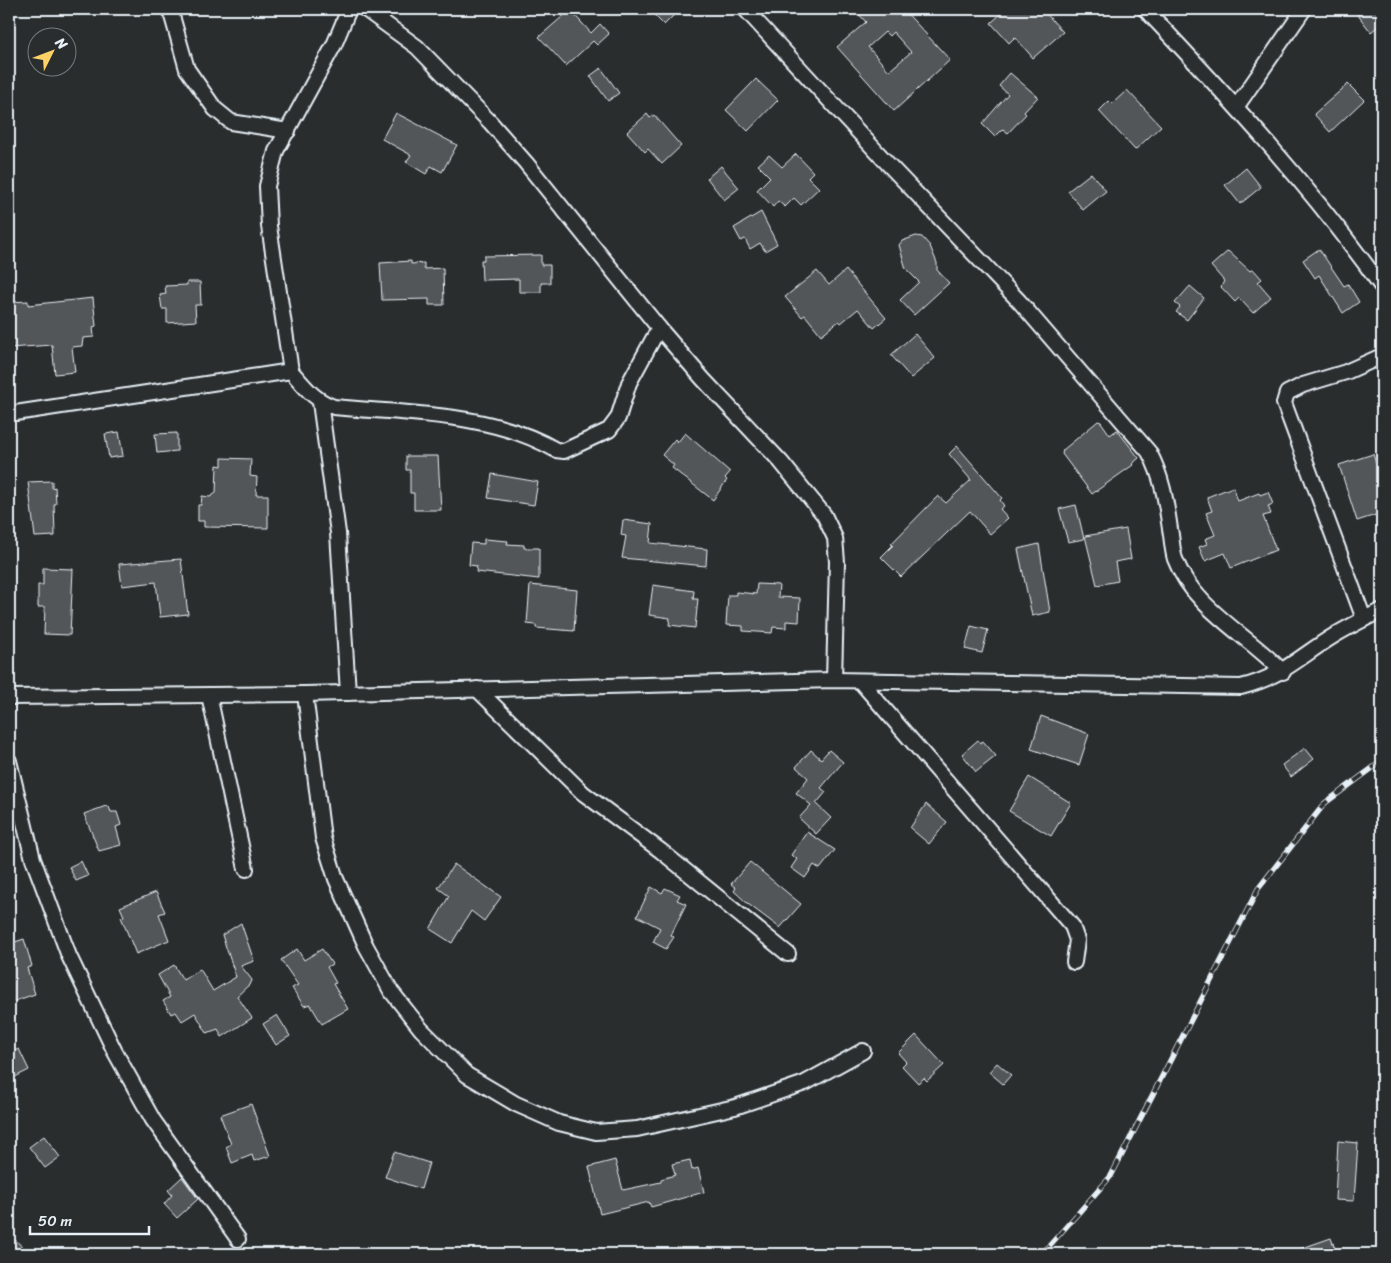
<svg xmlns="http://www.w3.org/2000/svg" width="1391" height="1263" font-family="Sriracha,sans-serif">
  <rect width="100%" height="100%" fill="#2a2d2e"/>
  <filter id="ink" filterUnits="userSpaceOnUse"><feTurbulence type="fractalNoise" baseFrequency=".02" numOctaves="2"/><feDisplacementMap in="SourceGraphic" scale="10" xChannelSelector="R" yChannelSelector="G"/><feConvolveMatrix kernelMatrix="1 2 1 2 8 2 1 2 1" color-interpolation-filters="sRGB"/></filter>
  <g filter="url(#ink)">
    <g fill="#535759" stroke="#e8f1f8" fill-rule="evenodd">
      <polygon points="648,9 680,9 664,25"/>
      <path d="M 854,9 L 903,9 L 950,60 L 894,111 L 837,47 L 866,22 ZM 885,32 L 889,36 L 893,32 L 911,52 L 889,71 L 868,47 Z"/>
      <polygon points="1006,9 1042,9 1063,32 1033,58 1015,37 1009,43 991,23"/>
      <polygon points="1364,9 1382,9 1382,23 1371,32 1357,14"/>
      <polygon points="570,10 591,33 600,24 609,34 597,45 593,41 566,66 539,37"/>
      <polygon points="601,68 619,93 608,101 590,76"/>
      <polygon points="1010,73 1038,97 1024,112 1026,114 1008,133 1003,129 995,137 982,124 1008,94 999,86"/>
      <polygon points="756,79 778,100 748,131 726,110"/>
      <polygon points="1348,84 1364,100 1330,132 1314,114"/>
      <polygon points="1127,90 1161,126 1135,150 1099,111 1109,101 1112,104"/>
      <polygon points="396,113 457,145 442,172 431,166 426,174 406,162 411,155 382,139"/>
      <polygon points="647,114 650,118 654,115 681,146 662,164 648,149 645,152 627,132"/>
      <polygon points="796,154 813,172 808,177 819,188 801,205 794,198 785,207 778,201 773,207 757,190 770,177 758,165 769,155 782,167"/>
      <polygon points="721,166 739,188 724,200 707,178"/>
      <polygon points="1246,168 1261,187 1240,204 1225,185"/>
      <polygon points="1091,173 1106,191 1083,210 1068,191"/>
      <polygon points="761,212 777,244 765,251 760,243 750,249 745,239 741,241 734,228"/>
      <polygon points="916,236 922,237 930,246 937,263 937,270 949,283 914,315 900,300 919,282 906,269 899,245 902,241"/>
      <polygon points="1319,249 1344,286 1348,284 1359,302 1343,313 1319,275 1315,278 1303,260"/>
      <polygon points="1228,251 1250,271 1253,269 1262,279 1258,282 1271,297 1253,313 1239,298 1235,302 1221,287 1224,281 1211,266"/>
      <polygon points="541,255 541,265 550,265 550,283 541,283 541,292 519,292 519,279 482,280 481,260 484,260 484,256"/>
      <polygon points="411,261 411,264 424,263 424,269 443,268 444,305 429,305 429,299 382,300 380,263"/>
      <polygon points="846,270 886,318 874,328 858,309 841,323 839,321 821,335 805,315 802,317 785,297 817,271 829,285"/>
      <polygon points="187,282 200,282 201,305 195,305 196,321 167,323 167,309 162,309 160,295 166,294 165,286 187,285"/>
      <polygon points="1190,286 1204,298 1187,320 1176,312 1180,307 1175,303"/>
      <polygon points="93,298 96,326 93,327 94,337 83,338 82,346 72,347 75,372 55,374 52,345 9,348 9,330 13,330 10,302 28,301 28,305"/>
      <polygon points="915,334 935,358 911,378 891,355"/>
      <polygon points="1098,421 1101,422 1110,435 1117,430 1139,458 1132,464 1133,465 1092,494 1062,454 1063,450"/>
      <polygon points="119,432 123,456 109,458 105,434"/>
      <polygon points="177,433 177,451 157,453 155,434"/>
      <polygon points="685,433 730,472 725,478 727,480 713,500 672,468 674,465 662,455 675,439 678,442"/>
      <polygon points="957,446 1002,498 1000,500 1004,506 1000,509 1008,518 990,534 970,511 901,577 881,557 893,545 891,544 938,496 946,503 971,480 949,454"/>
      <polygon points="1373,454 1382,482 1376,485 1382,504 1382,513 1357,521 1339,465"/>
      <polygon points="406,456 438,456 441,510 414,510 414,493 410,493 410,470 406,470"/>
      <polygon points="222,458 251,459 250,476 257,477 256,495 268,495 268,528 204,527 204,521 198,521 198,505 201,505 202,496 210,497 216,493 217,465 222,466"/>
      <polygon points="492,474 538,482 534,505 488,498"/>
      <polygon points="52,481 52,488 55,487 56,504 54,504 55,536 35,537 28,482"/>
      <polygon points="1233,487 1238,501 1259,493 1260,495 1268,492 1273,504 1268,506 1271,514 1263,516 1276,550 1231,568 1225,553 1205,561 1199,547 1207,544 1205,539 1215,535 1206,513 1212,511 1207,497"/>
      <polygon points="1076,505 1084,539 1068,542 1059,509"/>
      <polygon points="623,520 652,524 650,543 707,549 706,566 622,558 626,536 621,535"/>
      <polygon points="1126,529 1131,559 1115,562 1118,581 1097,585 1085,536"/>
      <polygon points="484,539 508,541 507,544 524,545 524,548 539,548 539,579 476,572 477,566 469,565 471,543 484,544"/>
      <polygon points="1039,544 1050,612 1032,616 1018,549"/>
      <polygon points="181,559 188,614 160,617 156,582 122,586 119,564"/>
      <polygon points="43,568 73,569 70,635 44,634 45,607 38,607 38,585 43,585"/>
      <polygon points="757,584 779,585 778,597 800,598 799,622 786,621 786,628 773,627 772,633 743,631 743,626 726,625 728,595 736,595 736,592 756,594"/>
      <polygon points="530,585 577,590 574,631 536,628 536,625 527,624"/>
      <polygon points="653,585 694,591 693,599 698,599 695,628 669,625 670,618 649,615"/>
      <polygon points="971,626 988,630 982,653 965,649"/>
      <polygon points="1041,716 1089,734 1079,765 1031,749"/>
      <polygon points="978,740 980,743 983,741 996,756 976,772 962,754"/>
      <polygon points="1305,748 1314,759 1291,777 1282,765"/>
      <polygon points="811,750 821,759 829,750 843,762 821,788 826,792 816,804 831,818 816,834 799,818 811,805 796,793 808,778 796,767"/>
      <polygon points="1029,777 1071,803 1051,836 1009,811"/>
      <polygon points="926,804 947,822 929,844 910,828"/>
      <polygon points="106,806 109,807 111,812 117,812 121,825 116,827 121,845 99,851 84,814"/>
      <polygon points="807,832 835,850 820,869 814,865 805,878 791,868 797,859 791,855"/>
      <polygon points="81,861 88,876 76,881 69,867"/>
      <polygon points="750,862 801,904 780,928 748,904 734,891 736,888 731,884"/>
      <polygon points="454,864 501,897 484,921 471,911 452,943 430,929 449,896 438,888"/>
      <polygon points="651,887 662,893 665,888 680,895 677,900 686,904 671,935 674,937 666,949 653,942 660,928 637,916"/>
      <polygon points="156,892 165,912 159,914 169,940 136,954 121,917 124,916 120,907"/>
      <polygon points="241,923 254,961 241,966 252,980 251,983 237,996 252,1018 222,1037 218,1029 207,1033 195,1013 182,1021 176,1012 171,1014 163,1001 170,997 158,975 174,965 183,980 200,969 213,991 236,977 222,935"/>
      <polygon points="24,939 32,966 27,968 35,994 12,1002 9,992 9,944"/>
      <polygon points="297,949 304,960 322,949 332,964 327,967 336,983 333,984 348,1009 322,1024 310,1004 304,1006 292,988 298,985 281,960"/>
      <polygon points="277,1015 290,1036 276,1045 263,1024"/>
      <polygon points="916,1035 944,1065 927,1081 924,1078 918,1083 902,1066 906,1062 898,1053"/>
      <polygon points="19,1049 29,1070 15,1077 9,1063 9,1053"/>
      <polygon points="997,1063 1011,1075 1003,1084 989,1072"/>
      <polygon points="251,1104 270,1156 254,1161 252,1155 232,1163 226,1147 231,1144 220,1115"/>
      <polygon points="44,1136 60,1157 45,1168 29,1147"/>
      <polygon points="1338,1141 1358,1143 1354,1201 1335,1200"/>
      <polygon points="394,1152 429,1163 421,1189 385,1177"/>
      <polygon points="615,1160 623,1190 661,1182 661,1179 675,1175 672,1164 690,1160 692,1170 698,1168 704,1192 651,1207 649,1202 600,1214 589,1167"/>
      <polygon points="182,1177 198,1199 177,1218 164,1204 172,1195 168,1190"/>
      <polygon points="9,1234 30,1254 9,1254"/>
      <polygon points="1331,1238 1337,1254 1291,1254 1291,1252"/>
    </g>
    <g fill="none" stroke-linecap="round" stroke-linejoin="round">
      <defs>
        <g id="minor">
          <polyline points="170,9 187,69 215,109 231,122 288,131"/>
          <polyline points="365,9 417,47 490,122 526,163 659,328 703,379 781,462 824,515 835,538 837,562 834,680"/>
          <path d="M 745,9 L 889,165 L 1019,301 L 1149,452 C 1162,476 1166,501 1170,529 C 1172,538 1172,550 1175,559 C 1194,609 1248,635 1283,672"/>
          <path d="M 1145,9 C 1229,98 1311,187 1382,287"/>
          <polyline points="1237,106 1304,9"/>
          <path d="M 291,371 C 305,387 314,400 334,407 C 407,414 491,412 556,450 L 564,451 L 609,430 L 618,418 L 629,383 L 659,328"/>
          <polyline points="320,402 338,533 348,693"/>
          <polyline points="9,414 291,371 269,226 267,186 276,151 334,45 349,9"/>
          <polyline points="1364,619 1284,403 1287,393 1303,385 1346,372 1382,356"/>
          <polyline points="860,681 1072,926 1077,940 1074,962"/>
          <polyline points="477,689 583,793 661,851 788,954"/>
          <polyline points="305,694 323,838 336,879 366,946 391,991 421,1029 467,1075 516,1104 559,1123 596,1132 637,1129 735,1107 805,1083 863,1051"/>
          <polyline points="209,695 246,869"/>
          <path d="M 9,697 L 305,694 L 834,680 L 1241,687 C 1282,677 1300,656 1335,635 C 1350,626 1366,618 1382,610"/>
          <polyline points="9,761 33,859 69,956 115,1052 153,1120 238,1239"/>
        </g>
      </defs>
      <use href="#minor" stroke="#e8f1f8" stroke-width="18"/>
      <use href="#minor" stroke="#2a2d2e" stroke-width="14"/>
      <defs>
        <polyline id="rail" points="1042,1254 1111,1176 1258,889 1325,803 1382,761"/>
      </defs>
      <use href="#rail" stroke="#e8f1f8" stroke-width="5.5"/>
      <use href="#rail" stroke="#2a2d2e" stroke-width="4" stroke-dasharray="11" stroke-linecap="butt"/>
    </g>
  </g>
  <rect width="1391" height="1263" fill="none" stroke="#2a2d2e" stroke-width="30"/>
  <rect x="15" y="15" width="1361" height="1233" fill="none" stroke="#e8f1f8" stroke-width="2" filter="url(#ink)"/>
  <g transform="translate(52 52) rotate(48)"><circle r="24" fill="#2a2d2e" stroke="#767b7f"/>
  <path d="M0-4L9 19L0 12L-9 19Z" fill="#ffd166"/>
  <text y="-8" font-size="14" font-weight="bold" text-anchor="middle" fill="#e8f1f8">N</text>
  </g>
  <path d="M30 1226v8h119v-8" fill="none" stroke="#e8f1f8" stroke-width="2.5"/>
  <text x="38" y="1226" font-size="15" fill="#e8f1f8" stroke="#2a2d2e" stroke-width="4" paint-order="stroke">50 m</text>
</svg>
